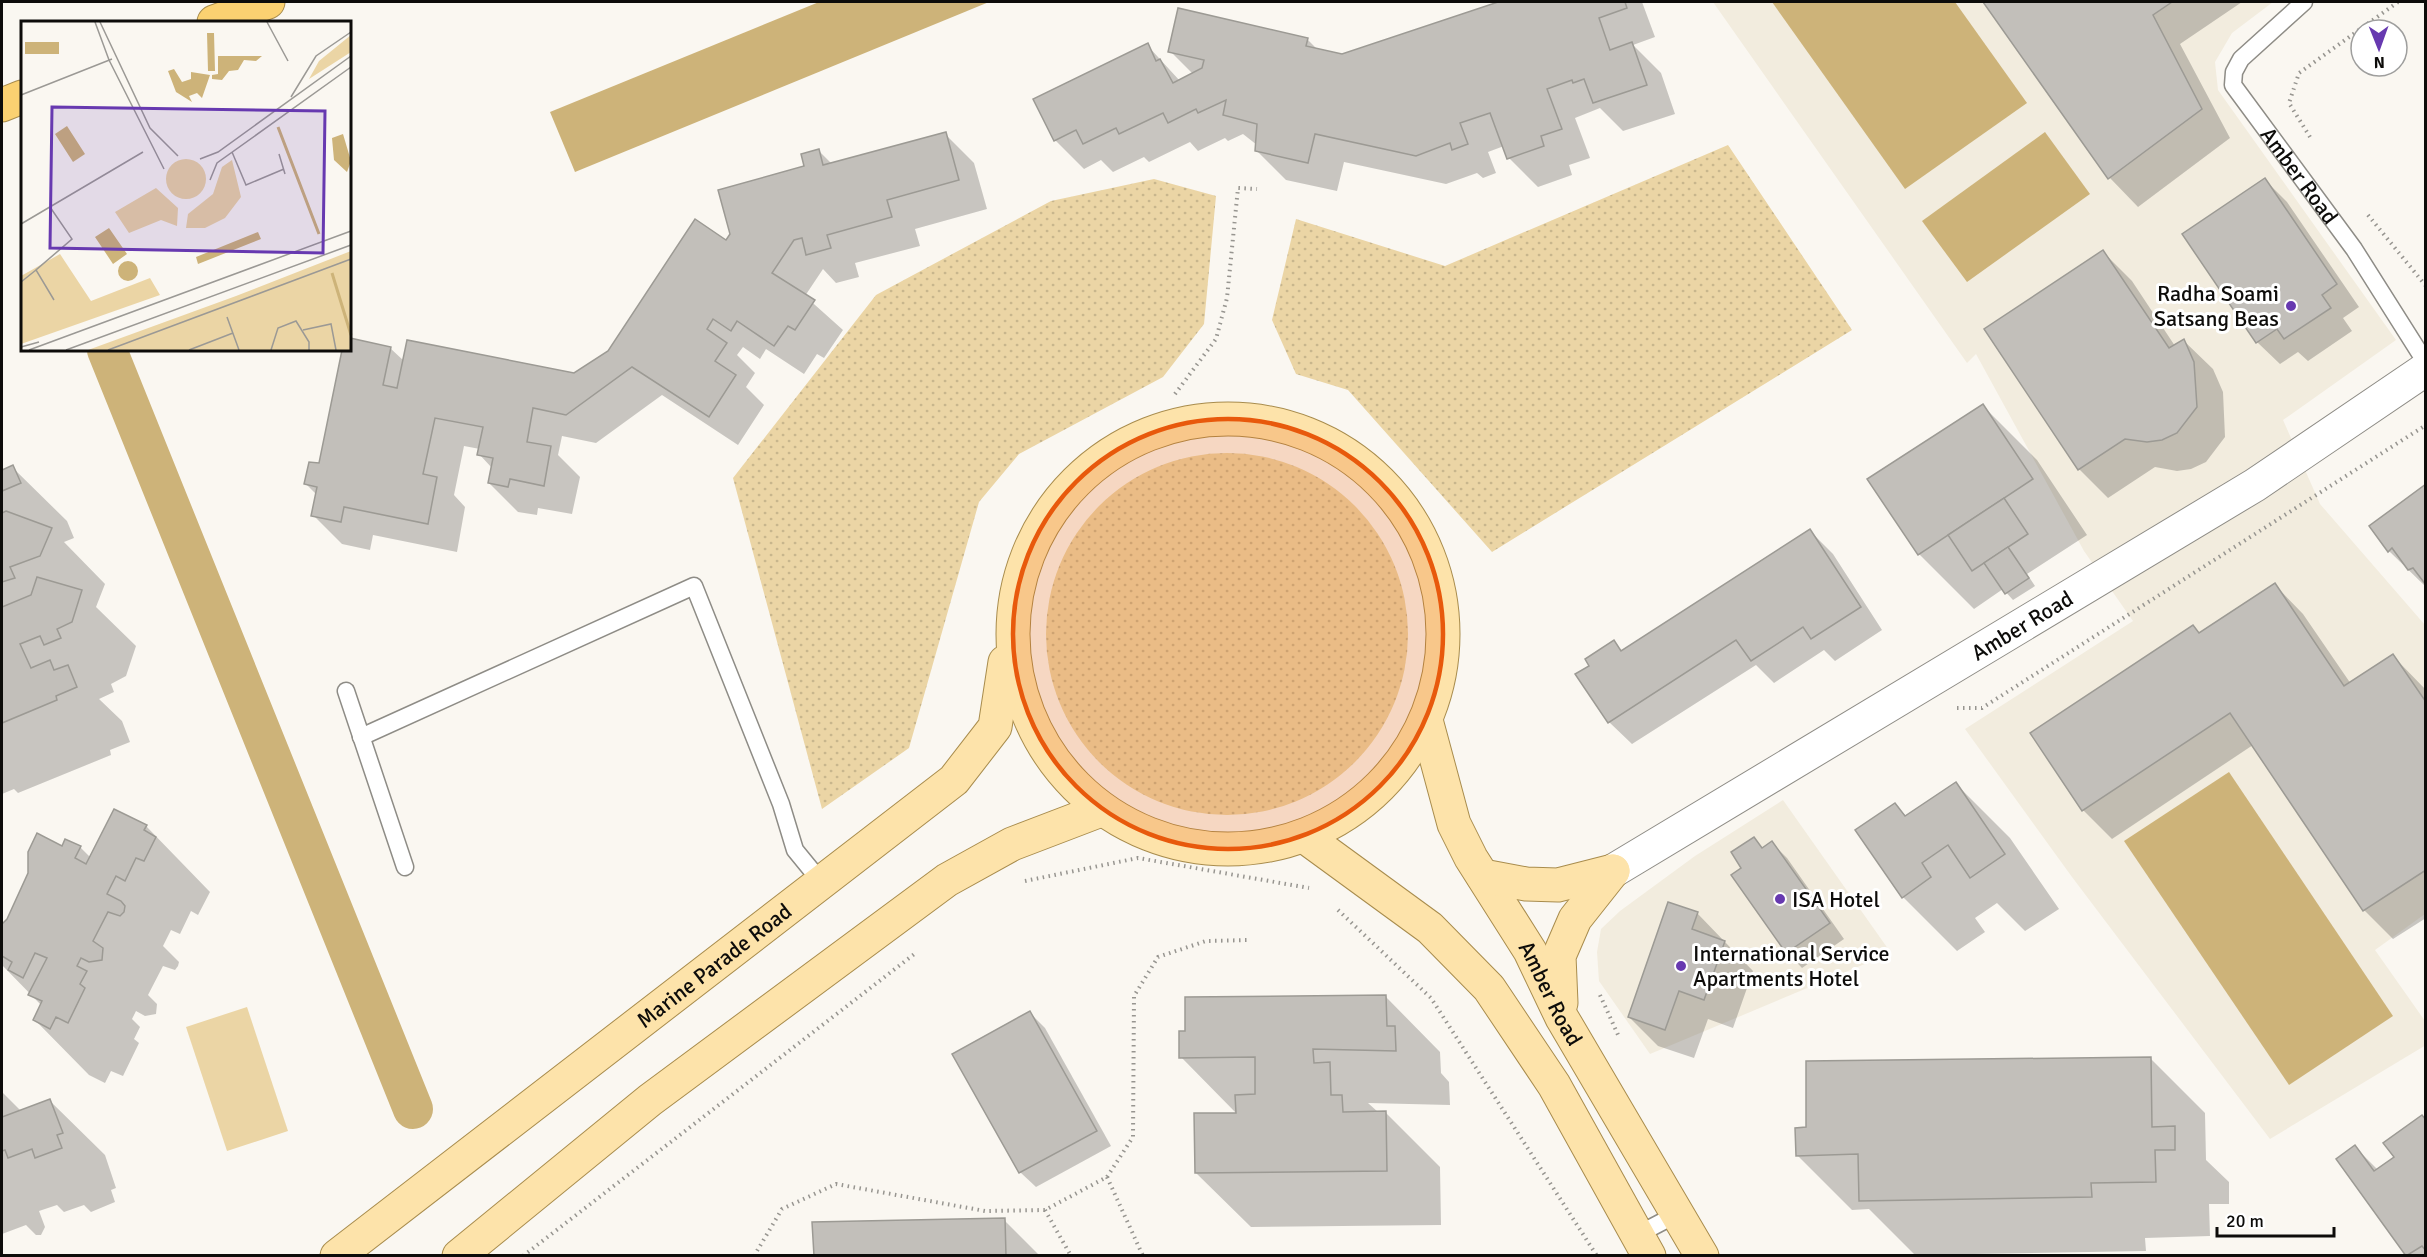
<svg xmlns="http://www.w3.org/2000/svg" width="2427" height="1257" font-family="Signika,sans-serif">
  <defs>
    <pattern id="grass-dots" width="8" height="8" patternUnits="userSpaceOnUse" patternTransform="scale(1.5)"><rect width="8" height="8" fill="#ebd5a5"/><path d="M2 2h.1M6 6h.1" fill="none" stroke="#c8b68d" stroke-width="1.8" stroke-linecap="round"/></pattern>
  </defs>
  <rect width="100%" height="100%" fill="#faf7f1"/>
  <g fill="#f2ecde">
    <polygon points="1713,2 2273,2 2232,33 2215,62 2218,90 2396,340 2283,420 2320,504 2425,625 2425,914 2375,950 2425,1021 2426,1045 2270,1139 2072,877 1965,729 2133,621 2084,551 1976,354 1967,363"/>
    <polygon points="1783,800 1891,953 1650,1054 1599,981 1597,952 1601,929 1620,911 1695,856"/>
  </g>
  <g fill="url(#grass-dots)">
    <polygon points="1728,145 1852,330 1492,552 1348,390 1296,374 1272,320 1296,219 1445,266"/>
    <polygon points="1154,179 1216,196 1204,324 1163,377 1019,454 979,502 909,748 822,809 733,478 876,295 1051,201"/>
    <circle cx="1227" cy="634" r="181"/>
  </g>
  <polygon fill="#ebd5a5" points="247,1007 288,1131 227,1151 186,1027"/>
  <g fill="#cdb379">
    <polygon points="819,2 989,2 575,172 550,112"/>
    <polygon points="1772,2 1955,2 2027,103 1905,189"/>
    <polygon points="2045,132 2090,194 1967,282 1922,221"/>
    <polygon points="2229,772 2393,1016 2289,1085 2124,841"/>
  </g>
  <g fill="#0003">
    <polygon points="1501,2 1642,2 1655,37 1633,45 1661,73 1675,114 1623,131 1600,108 1575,118 1590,158 1569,165 1572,175 1538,187 1509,158 1504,146 1488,152 1496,173 1483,178 1477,173 1446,184 1344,162 1337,191 1286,180 1257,151 1257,145 1243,134 1228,141 1225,138 1198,151 1190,142 1149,162 1144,157 1113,172 1101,160 1084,169 1055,140 1147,45 1180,81 1193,74 1170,51 1307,39 1318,50 1342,56"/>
    <polygon points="1985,2 2242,2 2180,44 2230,138 2138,207 2110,178"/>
    <polygon points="945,134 974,163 987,209 915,229 920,246 855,263 859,277 836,283 823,269 805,296 843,330 824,358 817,354 804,374 766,349 760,359 743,347 737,355 755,373 746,387 764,405 738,445 662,395 596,443 562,436 558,455 580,477 572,514 538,508 537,515 518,512 489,483 492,468 479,454 480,449 464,446 454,495 465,507 457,552 373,535 370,550 342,544 313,515 317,495 306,484 321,465 344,350 350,350 350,340 390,348 404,361 575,375 609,352 806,167 819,151 832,164"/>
    <polygon points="2265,180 2287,202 2359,307 2343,318 2352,331 2308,361 2298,352 2280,364 2257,342"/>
    <polygon points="2103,252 2132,281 2175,346 2184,341 2213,369 2223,392 2225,437 2206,462 2191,469 2177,471 2155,467 2108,498 2079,469"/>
    <polygon points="1983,406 2037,460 2087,535 2027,574 2035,586 2013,600 2003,589 1974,609 1919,554 1870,480"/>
    <polygon points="12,467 67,521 74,538 64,542 105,584 96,607 136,646 126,676 111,684 114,692 99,699 122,721 130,742 110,750 111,755 18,793 14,789 2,794 2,469 3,471"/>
    <polygon points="2426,486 2426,587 2389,551"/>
    <polygon points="1810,531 1833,554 1882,630 1835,661 1824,650 1774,683 1756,665 1632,744 1609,722 1591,666 1614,642 1623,652"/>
    <polygon points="2275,585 2303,614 2351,684 2393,656 2426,690 2426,918 2393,939 2365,911 2253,745 2112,839 2083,810 2032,734 2193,626 2200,634"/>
    <polygon points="1956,784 2010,838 2059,909 2025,931 1997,903 1975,918 1985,932 1957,951 1903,897 1895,805 1907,817"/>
    <polygon points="146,826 210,892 198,915 191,911 180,934 171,930 163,946 179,962 178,966 175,970 163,966 148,995 157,1004 156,1014 145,1016 136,1011 132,1019 140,1027 134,1039 139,1043 123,1076 111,1071 105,1083 89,1075 35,1020 42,1006 2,965 2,927 62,848 80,847 91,858"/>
    <polygon points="1753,839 1763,849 1772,843 1787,858 1844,939 1802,968 1787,952 1743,868"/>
    <polygon points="1697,913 1753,971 1733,1028 1708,1019 1694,1058 1658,1046 1629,1017"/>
    <polygon points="1386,997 1440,1052 1441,1073 1449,1082 1450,1105 1368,1103 1378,1112 1385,1112 1440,1167 1441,1225 1251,1227 1196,1173 1237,1114 1181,1057"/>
    <polygon points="1030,1013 1045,1028 1111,1146 1036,1187 1020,1172"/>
    <polygon points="2150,1058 2205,1113 2206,1160 2229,1182 2229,1204 2209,1204 2210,1236 2145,1238 2146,1251 1915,1255 1869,1209 1852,1210 1797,1155"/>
    <polygon points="2,1092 21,1111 50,1101 105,1155 116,1188 111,1190 115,1202 91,1212 84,1205 64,1212 57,1205 39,1211 45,1227 41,1235 36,1235 26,1225 2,1234"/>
    <polygon points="2426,1121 2426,1256 2408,1256 2338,1159 2355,1147 2378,1170 2396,1158"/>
    <polygon points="1004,1220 1040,1256 815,1256"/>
  </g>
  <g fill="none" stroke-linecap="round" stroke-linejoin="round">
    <polyline stroke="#cdb379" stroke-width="40" points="107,350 413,1109"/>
  </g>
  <g fill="#c2bfba" stroke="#9c9a94" stroke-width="1.5">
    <polygon points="1498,2 1625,2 1627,8 1599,18 1610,50 1632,42 1647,85 1593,103 1584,79 1573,83 1572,80 1547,89 1562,129 1541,136 1544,146 1507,159 1490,113 1460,123 1468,144 1452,150 1450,143 1416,156 1315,134 1308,163 1255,151 1257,124 1223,115 1226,100 1198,113 1196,109 1168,123 1163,113 1119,134 1116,128 1083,144 1076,130 1054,141 1033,99 1148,43 1156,61 1160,59 1173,83 1202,68 1204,60 1168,52 1178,8 1308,38 1306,46 1342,54"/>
    <polygon points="1983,2 2172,2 2153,15 2202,109 2108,179"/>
    <polygon points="946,132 959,180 887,200 892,217 827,235 831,248 806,255 802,238 794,240 772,273 815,300 795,330 788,326 774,346 737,321 731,331 713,319 707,329 727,343 715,361 736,375 709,417 632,367 566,415 533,408 527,442 551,446 544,486 510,479 508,487 488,483 493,458 477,455 483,427 435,418 423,474 437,477 428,524 344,507 341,522 311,516 317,487 304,484 309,462 319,463 342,350 350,350 350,338 391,347 383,385 397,388 407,340 574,373 608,351 695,219 726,240 730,234 718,190 804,166 801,154 819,149 823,165"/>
    <polygon points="2265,178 2337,284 2322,295 2331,308 2284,339 2277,329 2256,343 2182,234"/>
    <polygon points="2103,250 2169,348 2184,339 2194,362 2197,407 2177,433 2162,440 2147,442 2125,439 2078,470 1984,329"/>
    <polygon points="1983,404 2033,479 1918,555 1867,479"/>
    <polygon points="13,465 21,483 2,491 2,470"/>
    <polygon points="2426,484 2426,585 2413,568 2408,570 2392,548 2388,552 2369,526"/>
    <polygon points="2004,498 2028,534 1972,571 1948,535"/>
    <polygon points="6,511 52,528 40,556 10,567 15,578 2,582 2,513"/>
    <polygon points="1810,529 1861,607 1811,639 1803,627 1751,661 1736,640 1608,723 1575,674 1589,666 1585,659 1614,640 1621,651"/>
    <polygon points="2008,547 2029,578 2005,594 1984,563"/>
    <polygon points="37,577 82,590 72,622 57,629 61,638 44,645 40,636 20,644 31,668 50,660 54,670 68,665 77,687 56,696 57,700 2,723 2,607 31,595"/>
    <polygon points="2275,583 2344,686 2393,654 2426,702 2426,870 2363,911 2230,713 2082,811 2030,733 2193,625 2199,633"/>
    <polygon points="1956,782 2005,854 1970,878 1948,845 1922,863 1931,877 1902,898 1855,830 1895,803 1905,816"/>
    <polygon points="114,809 147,825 144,830 156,837 144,861 136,858 125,881 116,876 107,894 121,901 125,906 124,912 120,916 108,912 93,941 103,948 102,960 89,962 81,958 77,966 87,971 80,984 85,988 68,1023 56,1017 50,1029 33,1020 42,1001 28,995 47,958 35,953 23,978 8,970 12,962 2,956 2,924 7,919 28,873 28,852 37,833 62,846 65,839 81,846 75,858 86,864"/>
    <polygon points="1754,837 1762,848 1772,841 1830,923 1786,953 1731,875 1741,868 1731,852"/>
    <polygon points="1668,902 1698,912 1692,929 1725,941 1704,1000 1679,991 1665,1030 1628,1017"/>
    <polygon points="1386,995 1387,1026 1395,1026 1396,1051 1313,1049 1314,1063 1330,1062 1331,1095 1342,1095 1343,1112 1386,1111 1387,1171 1195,1173 1194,1113 1236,1113 1235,1095 1255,1094 1255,1057 1179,1058 1179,1031 1185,1031 1185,997"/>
    <polygon points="1030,1011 1097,1131 1019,1173 952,1054"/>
    <polygon points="2151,1057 2152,1127 2175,1126 2175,1150 2155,1150 2156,1182 2091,1183 2092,1197 1859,1201 1858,1154 1796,1156 1795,1128 1806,1127 1806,1061"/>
    <polygon points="50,1099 63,1133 57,1135 62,1148 35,1158 32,1149 8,1158 5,1150 2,1151 2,1117"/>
    <polygon points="2422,1115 2426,1120 2426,1251 2422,1246 2406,1256 2336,1159 2355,1145 2374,1171 2394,1157 2383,1143"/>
    <polygon points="1005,1218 1006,1256 814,1256 812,1222"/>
  </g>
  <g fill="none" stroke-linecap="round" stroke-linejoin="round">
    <defs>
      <g id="service">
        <path id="s1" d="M 2304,2 L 2241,59 L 2234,72 L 2233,85 L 2354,249 L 2426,363"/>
        <polyline points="346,691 405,867"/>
        <polyline points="361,737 694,586 781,804 795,850 822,883"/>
        <polyline points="1637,1235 1679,1213"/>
      </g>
      <g id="minor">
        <path id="s2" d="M 1613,871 L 2255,485 L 2426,369"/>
      </g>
      <g id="primary">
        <circle cx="1228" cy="634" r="215"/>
        <path id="s3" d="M 1426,720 L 1454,824 L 1471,858 L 1530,951 L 1562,1018 L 1702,1256"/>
        <polyline points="1304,836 1430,928 1489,988 1554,1085 1649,1256"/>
        <polyline points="1483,876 1526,884 1558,885 1613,871"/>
        <polyline points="1561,1003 1559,956 1575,919 1613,871"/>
        <path id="s4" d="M 337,1256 L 954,780 L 995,727 L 1005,662"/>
        <polyline points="459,1256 650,1100 947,880 1012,844 1101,810"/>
      </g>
      <g id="motorway">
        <polyline points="214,22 268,2"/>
        <polyline points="2,105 22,97"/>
      </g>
    </defs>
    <use href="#service" stroke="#8e8c86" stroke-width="19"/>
    <use href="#minor" stroke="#8e8c86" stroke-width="35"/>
    <use href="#primary" stroke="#a88c4d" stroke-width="35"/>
    <use href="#motorway" stroke="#a88c4d" stroke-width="35"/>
    <g stroke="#979590" stroke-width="4" stroke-dasharray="1.5 4.5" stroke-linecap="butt">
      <polyline points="2310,137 2289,103 2299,73 2398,2"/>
      <polyline points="2368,215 2426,286"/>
      <polyline points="1175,394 1216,339 1227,298 1238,188 1257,189"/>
      <polyline points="1957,708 1982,708 2426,425"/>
      <polyline points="1025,881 1138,858 1309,888"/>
      <polyline points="1338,910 1431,998 1597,1256"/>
      <polyline points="1600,995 1619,1037"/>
      <polyline points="1107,1177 1143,1256"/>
      <polyline points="1045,1210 1071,1256"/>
      <polyline points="523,1256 917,952"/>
      <polyline points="754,1256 782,1209 836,1184 985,1211 1045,1210 1107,1177 1133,1137 1134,996 1158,957 1206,941 1250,940"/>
    </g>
    <use href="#service" stroke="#fff" stroke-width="16"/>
    <use href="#minor" stroke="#fff" stroke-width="33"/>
    <use href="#primary" stroke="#fde3aa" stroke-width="33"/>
    <use href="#motorway" stroke="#fbd171" stroke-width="33"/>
  </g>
  <path fill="#e8590c" fill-opacity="0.2" stroke="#e8590c" stroke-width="4.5" stroke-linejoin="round" d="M1013 634a215 215 0 1 1 430 0a215 215 0 1 1-430 0Z"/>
  <g fill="#6739b0" stroke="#fff" stroke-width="2">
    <circle cx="2291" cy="306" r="6"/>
    <circle cx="1780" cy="899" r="6"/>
    <circle cx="1681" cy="966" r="6"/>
  </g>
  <g text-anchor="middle" stroke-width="6" stroke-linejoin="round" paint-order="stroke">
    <g font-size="22" fill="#0d0c0a" stroke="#fff">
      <text dy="8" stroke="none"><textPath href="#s1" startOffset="225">Amber Road</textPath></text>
      <text dy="8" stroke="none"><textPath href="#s2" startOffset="477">Amber Road</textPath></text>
      <text dy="8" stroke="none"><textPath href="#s4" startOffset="476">Marine Parade Road</textPath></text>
      <text dy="8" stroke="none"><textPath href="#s3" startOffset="303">Amber Road</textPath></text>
    </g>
    <g font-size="22" fill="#0d0c0a" stroke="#fff" text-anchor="start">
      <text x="2279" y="301" text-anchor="end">Radha Soami<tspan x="2279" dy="25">Satsang Beas</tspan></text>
      <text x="1792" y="907">ISA Hotel</text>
      <text x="1693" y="961">International Service<tspan x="1693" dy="25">Apartments Hotel</tspan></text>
    </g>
  </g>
  <g transform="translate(21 21)">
    <rect width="330" height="330" fill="#faf7f1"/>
    <path d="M 330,14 L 330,31 L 288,58 L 298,40 ZM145 158a20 20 0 1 1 40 0a20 20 0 1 1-40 0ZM 211,139 L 220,176 L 204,197 L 184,207 L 165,207 L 167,193 L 192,173 L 201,146 ZM 135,167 L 157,187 L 156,205 L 140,199 L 108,212 L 94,191 Z" fill="#ebd5a5"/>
    <path d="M 330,230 L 330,329 L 67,329 L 215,275 ZM 39,233 L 70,280 L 129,257 L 139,274 L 0,323 L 0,255 Z" fill="#ebd5a5"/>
    <path d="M 186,12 L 193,12 L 194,50 L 187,50 ZM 4,21 L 38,21 L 38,33 L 4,33 ZM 197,35 L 241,35 L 235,40 L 223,39 L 217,49 L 208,50 L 201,59 L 191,58 L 191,54 L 197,53 ZM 153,48 L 161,61 L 170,58 L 170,51 L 189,54 L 181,77 L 176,72 L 168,75 L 171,81 L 155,71 L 147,50 ZM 46,105 L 64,133 L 52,141 L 34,113 ZM 322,113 L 330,140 L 326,151 L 313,139 L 311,117 ZM 88,207 L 106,233 L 92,243 L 74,216 ZM 237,211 L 240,218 L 177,243 L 175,236 ZM97 250a10 10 0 1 1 20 0a10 10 0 1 1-20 0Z" fill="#cdb379"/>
    <path fill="none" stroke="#cdb379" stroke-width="3" d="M 257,106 L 298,213M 311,252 L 330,314"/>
    <path fill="none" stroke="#9b9995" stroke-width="1.5" d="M 74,1 L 88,39 L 143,148M 79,1 L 129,107 L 157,135M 246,1 L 267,40M 0,74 L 91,38M 270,76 L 295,35 L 330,11M 211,131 L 225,164 L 263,148M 258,133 L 264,153M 179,138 L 197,131 L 330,35M 189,159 L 196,142 L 330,46M 29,186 L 51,218 L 15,249 L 33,279M 0,203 L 122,131M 0,261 L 15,249M 206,296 L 218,329M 282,309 L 310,303 L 315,329M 0,326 L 18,321M 8,329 L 330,210M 45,329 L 330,224M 87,329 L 330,238M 168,329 L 212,312M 250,329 L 257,307 L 275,300 L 288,321 L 288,329"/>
    <path fill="#6739b0" fill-opacity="0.15" stroke="#6739b0" stroke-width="3" d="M 31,86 L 304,90 L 302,232 L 29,227 Z"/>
    <rect width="330" height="330" fill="none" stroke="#0d0c0a" stroke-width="3"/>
  </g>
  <rect width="2427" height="1257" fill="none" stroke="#0d0c0a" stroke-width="6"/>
  <g transform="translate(2379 48) rotate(179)"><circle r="28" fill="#ffffff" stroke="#9e9e9d" stroke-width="1.5"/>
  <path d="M0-4.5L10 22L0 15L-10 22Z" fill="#6739b0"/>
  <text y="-9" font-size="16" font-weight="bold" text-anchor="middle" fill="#0d0c0a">N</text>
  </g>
  <path d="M2217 1227v9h117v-9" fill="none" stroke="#0d0c0a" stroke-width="3"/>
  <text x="2226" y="1227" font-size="18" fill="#0d0c0a" stroke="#ffffff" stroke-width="4.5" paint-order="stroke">20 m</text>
</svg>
